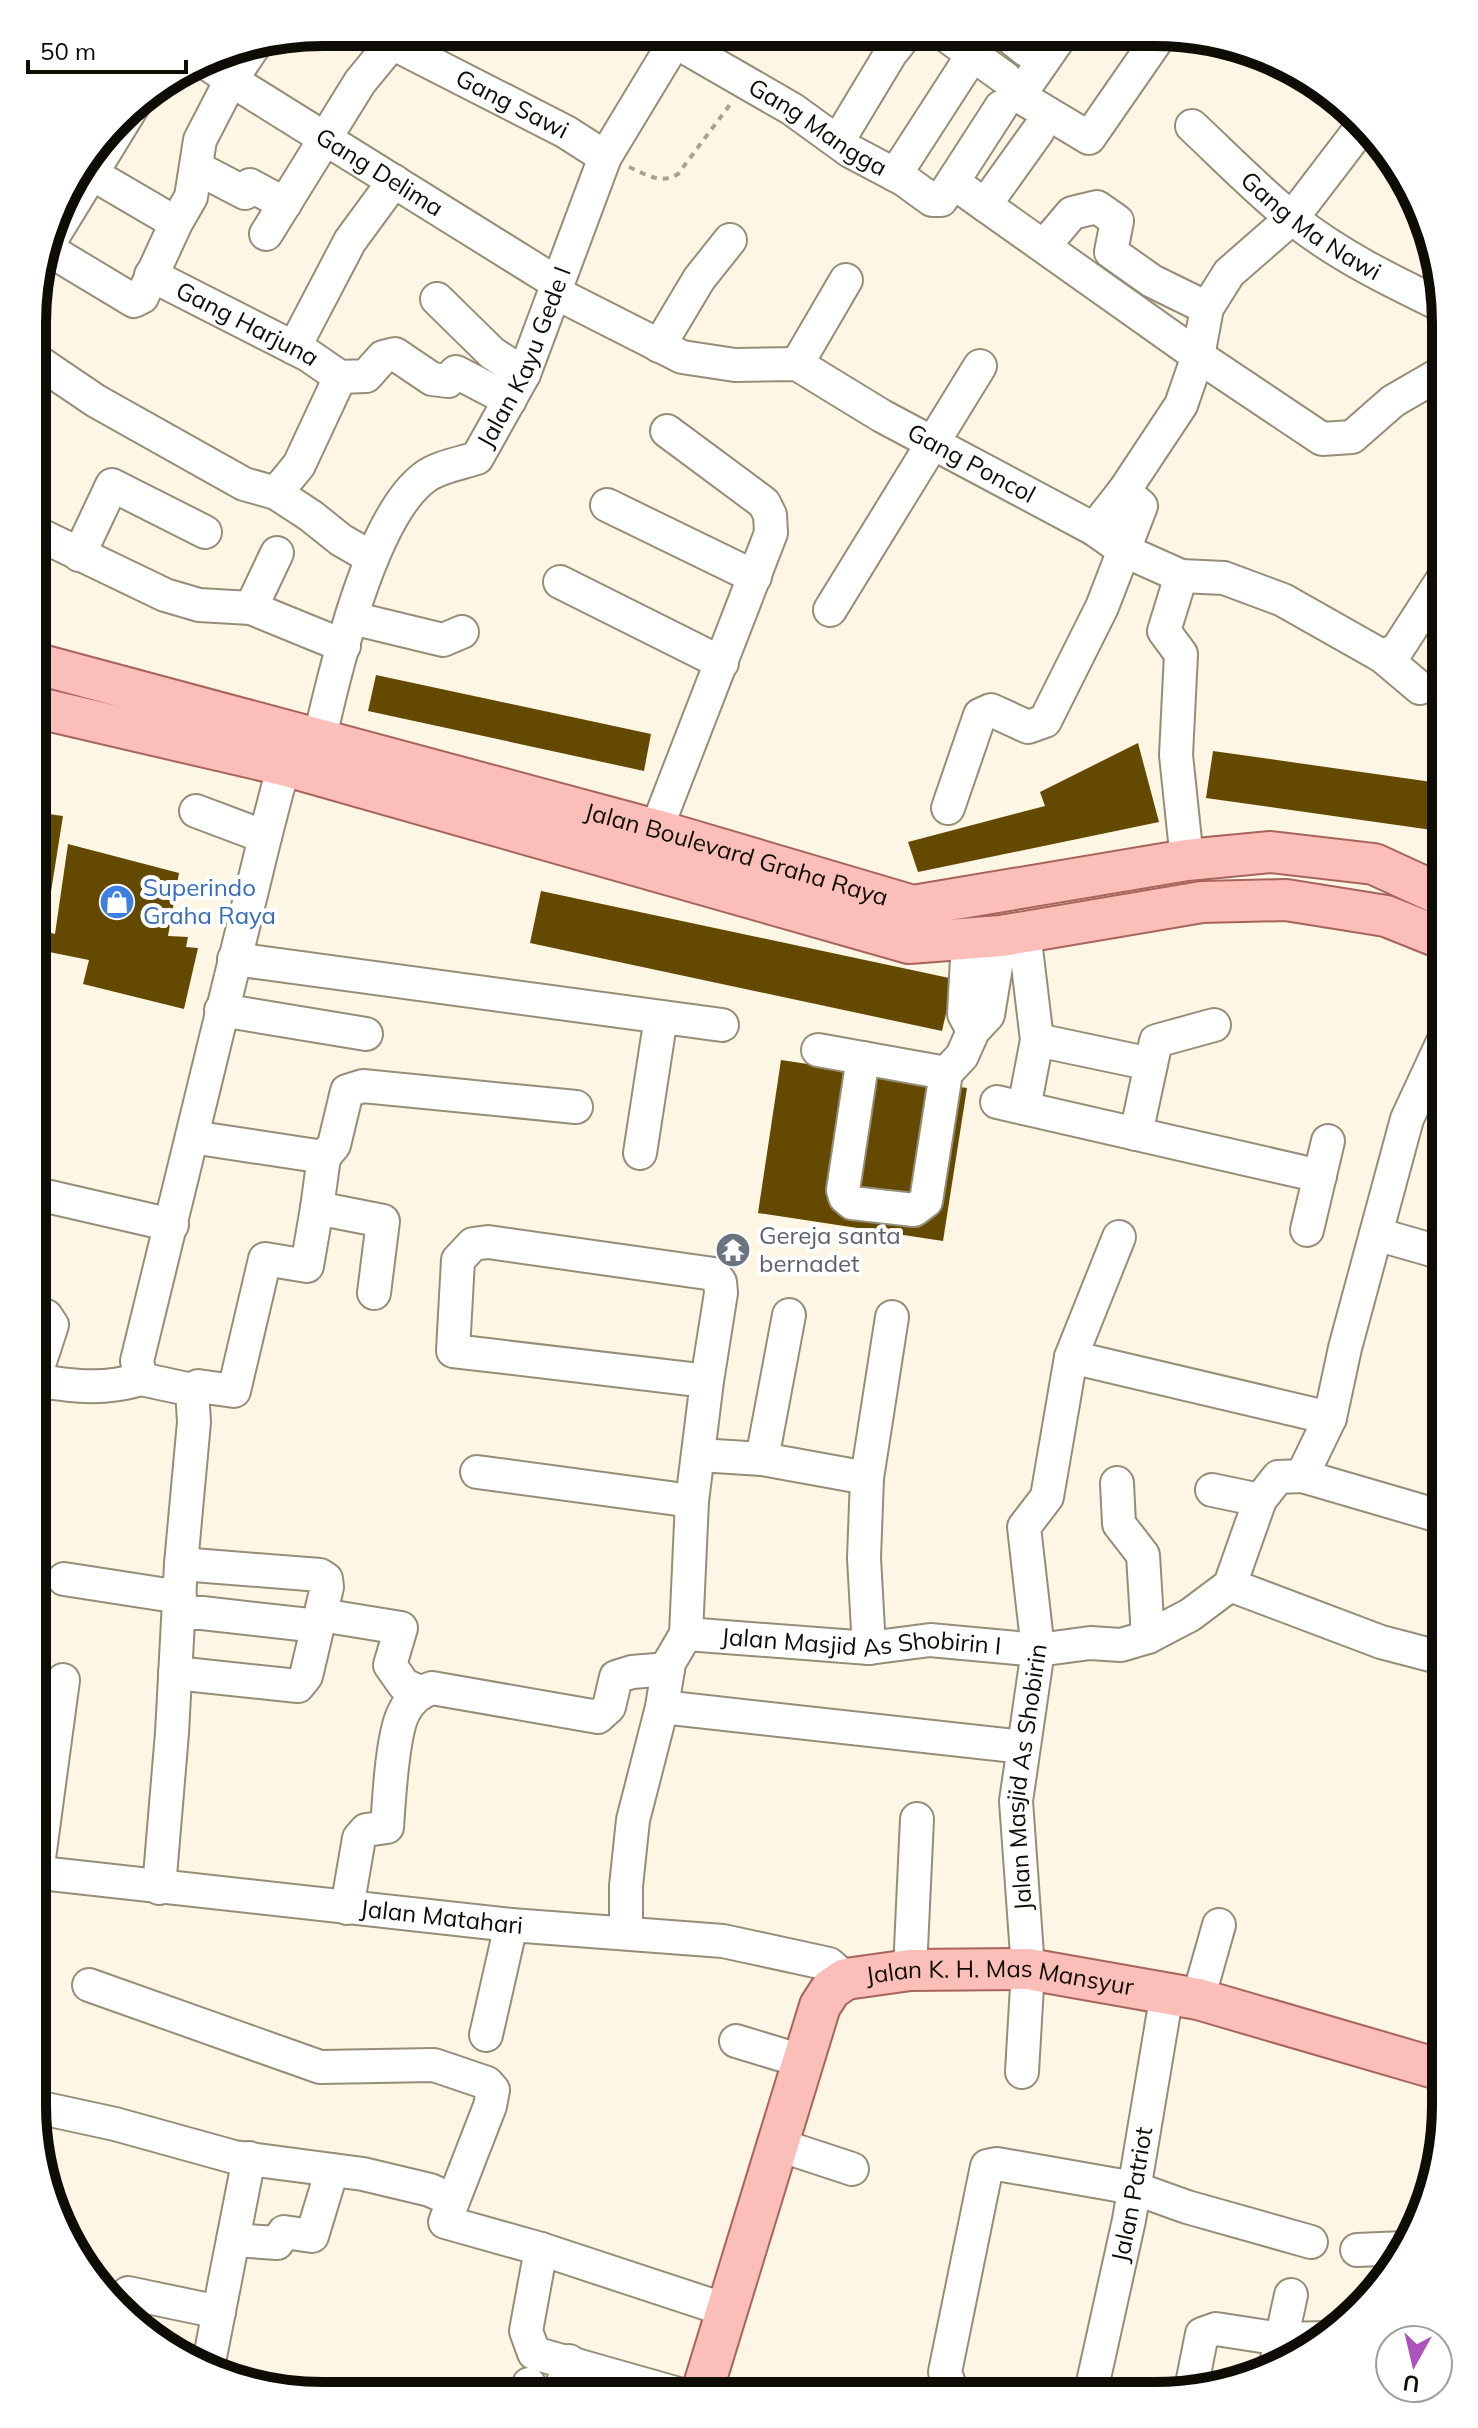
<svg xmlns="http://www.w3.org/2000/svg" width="1478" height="2428" font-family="Mulish,sans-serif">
  <rect width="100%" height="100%" fill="#fef6e4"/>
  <g fill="#634a00">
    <polygon points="376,675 651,734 644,771 368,711"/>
    <polygon points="1138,743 1159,822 918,872 908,842 1045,806 1040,792"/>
    <polygon points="1213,751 1446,784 1446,832 1206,798"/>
    <polygon points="34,812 63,816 47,917 34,915"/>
    <polygon points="68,844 179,873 168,936 188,937 186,947 198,948 184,1009 83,984 89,960 39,950 44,931 55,934"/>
    <polygon points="541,891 954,979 942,1031 530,943"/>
    <polygon points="781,1060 967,1088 943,1241 758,1213"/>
  </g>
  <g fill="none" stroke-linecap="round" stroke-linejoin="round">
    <defs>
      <g id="minor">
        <polyline points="363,32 379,40 392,43 399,32"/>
        <path id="s1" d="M 660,33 L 792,109 L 850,151 L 903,179 L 932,200 L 941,200 L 1001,107"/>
        <polyline points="944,34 1005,78"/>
        <polyline points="1006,34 1026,50"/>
        <polyline points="1062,34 1019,96 1089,138 1161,34"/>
        <path id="s2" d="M 202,60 L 231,80 L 557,283"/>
        <polyline points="136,101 46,248 134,301 142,297 176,223 191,197 200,140 231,80 254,46"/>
        <path id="s3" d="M 1192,126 C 1225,157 1258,191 1293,219 C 1338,255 1391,281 1443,306"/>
        <polyline points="838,141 891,53 906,34"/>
        <polyline points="82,168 176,223"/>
        <polyline points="197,168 245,193 250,185 285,204"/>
        <polyline points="895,175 986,34"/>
        <polyline points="954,183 1198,356 1322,439 1352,437 1393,401 1438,375 1446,378"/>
        <polyline points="985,205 1038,131"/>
        <path id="s4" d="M 266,234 L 360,82 L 392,43 L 566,132 L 605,157"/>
        <polyline points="1044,246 1072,213 1097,207 1117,221 1111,252 1152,281 1207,308"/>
        <path id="s5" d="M 151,275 L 308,355 L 340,377"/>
        <path id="s6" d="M 554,292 L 682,357 L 735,365 L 797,364 L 882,416 L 1094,529 L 1125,551 L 1181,576 L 1224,578 L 1283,600 L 1382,656 L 1420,688"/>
        <polyline points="437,299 492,353 524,374"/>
        <polyline points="659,346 699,279 730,240"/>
        <polyline points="294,348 350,241 394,181"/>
        <polyline points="34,359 96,401 244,484 276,493 311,516 341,540 372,558"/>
        <polyline points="797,364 846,280"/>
        <polyline points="340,377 366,376 383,357 395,354 432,379 448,381 456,372 510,400"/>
        <polyline points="276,493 299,465 340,377"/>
        <polyline points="607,505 755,577"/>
        <polyline points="1094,529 1124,491 1181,405 1198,356 1207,308 1229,273 1292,218 1360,129"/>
        <polyline points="34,532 165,595 199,605 251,608 344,646"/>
        <polyline points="79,555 112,485 205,532"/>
        <polyline points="1181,576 1164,631 1181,654 1176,755 1187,860"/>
        <polyline points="560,582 722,663"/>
        <polyline points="251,608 277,553"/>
        <polyline points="830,610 980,366"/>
        <polyline points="352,618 443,640 462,632"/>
        <polyline points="1382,656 1397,650 1446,574"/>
        <path id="s7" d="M 319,741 C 334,675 370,517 425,477 C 438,467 462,463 477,458 L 524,374 L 605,157 L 680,33"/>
        <polyline points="948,808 980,715 991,710 1028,727 1045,721 1102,607 1141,506 1124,491"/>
        <polyline points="196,811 265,837"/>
        <polyline points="656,830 771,533 770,515 764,503 667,431"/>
        <polyline points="1024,932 1037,1040 1024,1108"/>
        <polyline points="968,940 964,1014 973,1031"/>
        <polyline points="234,959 722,1025"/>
        <polyline points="221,1010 366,1034"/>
        <polyline points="1037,1040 1151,1064"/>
        <polyline points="818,1050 946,1073"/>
        <polyline points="863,1058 843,1190 845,1197 852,1203 914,1210 926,1201 946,1073 962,1056 973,1031 988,1015 1001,936"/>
        <polyline points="997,1102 1320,1176"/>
        <polyline points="1136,1134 1156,1041 1214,1025"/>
        <polyline points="192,1137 324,1157 334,1145 347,1091 363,1086 576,1107"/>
        <polyline points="640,1153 661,1017"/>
        <polyline points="324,1157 317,1208 383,1221 374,1293"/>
        <polyline points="33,1193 172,1225"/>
        <polyline points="1307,1230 1328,1141"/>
        <polyline points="1376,1234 1446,1254"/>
        <polyline points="33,1312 46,1316 52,1325 34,1380"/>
        <polyline points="1071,1357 1330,1418"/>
        <path d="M 33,1380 C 73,1386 101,1391 141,1379"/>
        <polyline points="192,1390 198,1386 234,1391 265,1259 307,1266 317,1208"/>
        <polyline points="699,1455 762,1459 867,1478 892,1317"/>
        <polyline points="762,1459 789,1315"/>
        <polyline points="477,1472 692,1501"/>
        <polyline points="1302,1476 1330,1418 1345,1348 1407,1119 1446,1035"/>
        <polyline points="867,1478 864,1558 869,1648"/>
        <polyline points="1117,1483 1119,1524 1143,1555 1148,1637"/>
        <polyline points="1212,1490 1260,1500"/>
        <polyline points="64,1579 180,1597"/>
        <polyline points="1230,1585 1381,1642 1446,1659"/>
        <polyline points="180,1613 202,1613 318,1626"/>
        <polyline points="321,1615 401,1628 390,1665 404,1685 420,1692"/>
        <path id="s8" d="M 686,1634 L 869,1648 L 930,1640 L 1038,1650 L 1090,1643 L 1121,1645 L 1148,1637 L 1190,1615 L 1230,1585 L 1260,1500 L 1278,1477 L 1302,1476 L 1446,1518"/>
        <polyline points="175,1673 298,1686 306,1676 327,1587 326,1579 320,1575 181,1564"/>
        <polyline points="662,1707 1023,1747"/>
        <path id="s9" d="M 32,1872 L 511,1925 L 723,1941 L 829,1964 L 846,1979"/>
        <polyline points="37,1873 63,1680"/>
        <polyline points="159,1888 172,1733 181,1564 194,1422 192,1390 141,1379 137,1361 265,837 278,787 287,766"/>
        <path d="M 347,1908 L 359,1838 L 366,1830 L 387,1827 C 389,1801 392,1734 404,1712 C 410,1700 420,1692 432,1688 L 598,1717 L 609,1707 L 616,1677 L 632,1672 L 668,1669"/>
        <polyline points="626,1933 626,1886 633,1820 662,1707 669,1663 686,1634 692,1501 707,1381 721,1293 720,1282 714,1274 488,1242 473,1244 458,1260 453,1351 707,1381"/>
        <polyline points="910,1970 917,1819"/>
        <polyline points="89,1985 320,2067 434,2065 487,2083 493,2090 490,2106 445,2222 541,2249 726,2310"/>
        <polyline points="1198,1999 1219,1925"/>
        <polyline points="486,2035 511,1925"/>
        <polyline points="736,2041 802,2061"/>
        <path id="s10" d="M 1022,2072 L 1028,1969 L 1016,1801 L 1038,1650 L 1024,1527 L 1047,1497 L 1071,1357 L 1119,1237"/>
        <polyline points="32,2106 115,2124 234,2157 363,2174 430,2190 452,2200"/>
        <polyline points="776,2144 852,2169"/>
        <polyline points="233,2240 277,2243 284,2232 312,2236 332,2170"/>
        <polyline points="541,2249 526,2331 534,2353 682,2395"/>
        <polyline points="1357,2250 1404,2248"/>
        <polyline points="128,2293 219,2312"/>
        <polyline points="209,2362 249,2158"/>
        <polyline points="1275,2368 1291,2295"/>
        <polyline points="1191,2389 1202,2334 1216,2329 1281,2339 1328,2338"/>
        <polyline points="528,2394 529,2384"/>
        <polyline points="560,2394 569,2361"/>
        <polyline points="953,2395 945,2372 987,2166 997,2164 1134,2188 1187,2207 1311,2242"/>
        <path id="s11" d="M 1090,2396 L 1129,2220 L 1167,1993"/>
      </g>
      <g id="major">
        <path id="s12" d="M 34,663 L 656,830 L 913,906 L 1187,860 L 1271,852 L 1374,864 L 1446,897"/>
        <polyline points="34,707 287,766 909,943 1001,936 1202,902 1286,900 1386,916 1446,940"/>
        <path id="s13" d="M 701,2395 L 820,2006 L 831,1989 L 846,1979 L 910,1970 L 1028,1969 L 1198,1999 L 1445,2071"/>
      </g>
    </defs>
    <use href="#minor" stroke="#968d78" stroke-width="36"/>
    <use href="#major" stroke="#a8645c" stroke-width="44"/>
    <path stroke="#a9a294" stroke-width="4" stroke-dasharray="6 6" stroke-linecap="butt" d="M 629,167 C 646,174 660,185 678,174 L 732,102"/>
    <use href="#minor" stroke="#fff" stroke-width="32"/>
    <use href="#major" stroke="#fcbeb9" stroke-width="40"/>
  </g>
  <defs>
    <symbol id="shop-disc" viewBox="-11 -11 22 22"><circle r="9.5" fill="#3f7fe0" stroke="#fff"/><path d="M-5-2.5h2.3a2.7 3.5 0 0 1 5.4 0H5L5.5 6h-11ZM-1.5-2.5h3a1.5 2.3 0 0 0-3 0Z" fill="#fff"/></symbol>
    <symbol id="temple-disc" viewBox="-11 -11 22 22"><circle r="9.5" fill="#6b7280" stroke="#fff"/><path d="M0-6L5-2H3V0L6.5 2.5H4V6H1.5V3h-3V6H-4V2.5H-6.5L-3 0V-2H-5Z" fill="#fff"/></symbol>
  </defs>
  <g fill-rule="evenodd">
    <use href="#shop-disc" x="97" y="882" width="40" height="40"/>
    <use href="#temple-disc" x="713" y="1230" width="40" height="40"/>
  </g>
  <g text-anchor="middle" stroke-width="8" stroke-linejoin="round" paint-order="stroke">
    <g font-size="24" fill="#0f0c05" stroke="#fff">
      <text dy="8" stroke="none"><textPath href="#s4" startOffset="364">Gang Sawi</textPath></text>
      <text dy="8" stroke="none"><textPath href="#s1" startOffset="184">Gang Mangga</textPath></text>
      <text dy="8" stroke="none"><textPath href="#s2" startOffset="210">Gang Delima</textPath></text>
      <text dy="8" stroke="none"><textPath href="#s3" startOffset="156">Gang Ma Nawi</textPath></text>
      <text dy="8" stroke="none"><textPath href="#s5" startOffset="108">Gang Harjuna</textPath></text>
      <text dy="8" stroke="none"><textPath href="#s7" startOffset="456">Jalan Kayu Gede I</textPath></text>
      <text dy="8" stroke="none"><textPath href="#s6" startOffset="460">Gang Poncol</textPath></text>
      <text dy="8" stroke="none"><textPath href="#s12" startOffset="728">Jalan Boulevard Graha Raya</textPath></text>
      <text dy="8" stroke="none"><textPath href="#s8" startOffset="176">Jalan Masjid As Shobirin I</textPath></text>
      <text dy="8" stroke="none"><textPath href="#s10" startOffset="296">Jalan Masjid As Shobirin</textPath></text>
      <text dy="8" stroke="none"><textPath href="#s9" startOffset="412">Jalan Matahari</textPath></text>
      <text dy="8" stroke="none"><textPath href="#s13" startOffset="600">Jalan K. H. Mas Mansyur</textPath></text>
      <text dy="8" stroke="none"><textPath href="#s11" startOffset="206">Jalan Patriot</textPath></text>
    </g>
    <g font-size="24" fill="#366cbe" stroke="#fff" text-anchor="start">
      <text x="143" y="896">Superindo<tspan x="143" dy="28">Graha Raya</tspan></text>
    </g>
    <g font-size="24" fill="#5b616d" stroke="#fff" text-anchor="start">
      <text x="759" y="1244">Gereja santa<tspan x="759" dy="28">bernadet</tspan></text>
    </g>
  </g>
  <path d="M0 0H1478V2428H0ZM323 46H1155A277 277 0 0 1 1432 323V2105A277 277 0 0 1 1155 2382H323A277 277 0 0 1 46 2105V323A277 277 0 0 1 323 46Z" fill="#fff" fill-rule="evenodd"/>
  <path fill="none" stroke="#0f0c05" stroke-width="10" d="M323 46H1155A277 277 0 0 1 1432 323V2105A277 277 0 0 1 1155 2382H323A277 277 0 0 1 46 2105V323A277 277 0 0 1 323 46Z"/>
  <g transform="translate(1414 2364) rotate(188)"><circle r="38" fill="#ffffff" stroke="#9f9e9b" stroke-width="2"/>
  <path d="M0-6L14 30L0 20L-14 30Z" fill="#ad51bd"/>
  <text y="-12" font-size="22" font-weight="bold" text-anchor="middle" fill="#0f0c05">U</text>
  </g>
  <path d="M28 60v12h158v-12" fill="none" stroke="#0f0c05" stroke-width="4"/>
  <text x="40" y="60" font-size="24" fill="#0f0c05" stroke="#ffffff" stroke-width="6" paint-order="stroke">50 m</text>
</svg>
